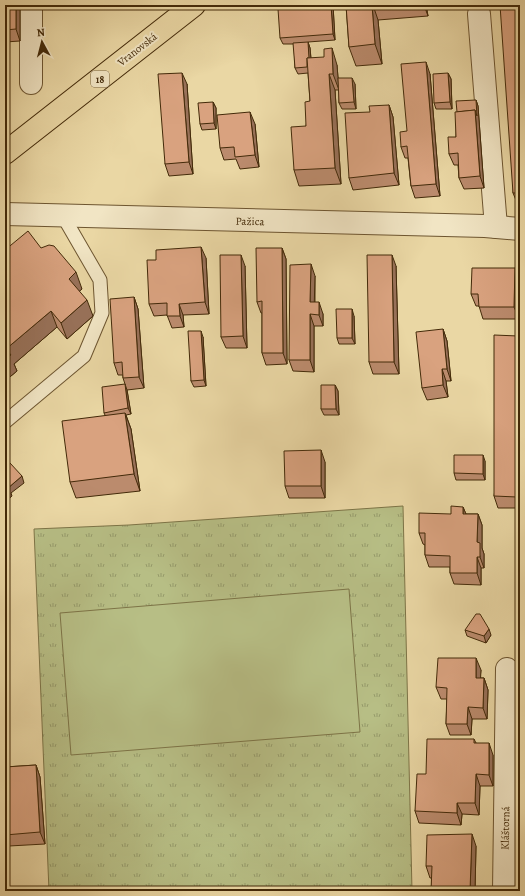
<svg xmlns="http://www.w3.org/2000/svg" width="525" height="896" font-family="Alegreya,serif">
  <defs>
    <pattern id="grass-tufts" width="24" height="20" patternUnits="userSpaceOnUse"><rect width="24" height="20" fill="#b7be85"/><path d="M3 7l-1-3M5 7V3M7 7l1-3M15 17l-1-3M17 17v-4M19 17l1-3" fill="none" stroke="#969b6b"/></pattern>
  </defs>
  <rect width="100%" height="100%" fill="#ead7a4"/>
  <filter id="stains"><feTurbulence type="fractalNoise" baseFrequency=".005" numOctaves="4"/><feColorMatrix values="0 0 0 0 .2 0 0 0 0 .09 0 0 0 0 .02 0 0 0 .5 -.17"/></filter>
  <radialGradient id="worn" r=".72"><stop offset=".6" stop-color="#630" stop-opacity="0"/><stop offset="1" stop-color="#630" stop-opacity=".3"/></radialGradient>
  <polygon fill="url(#grass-tufts)" stroke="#7d7447" points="403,506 412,891 49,891 34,529 129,525"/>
  <polygon fill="#b7be85" stroke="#7d7447" points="349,589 360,732 71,755 60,613"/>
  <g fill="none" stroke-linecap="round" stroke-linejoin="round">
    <defs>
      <polyline id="service" points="5,422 84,356 102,313 100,280 63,216"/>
      <g id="minor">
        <polyline points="31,5 31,83"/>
        <polyline points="479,14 496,227"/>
        <polyline points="5,214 485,226 520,229"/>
        <polyline points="504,891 507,669"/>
      </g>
      <polyline id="primary" points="5,153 194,5"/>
    </defs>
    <use href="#service" stroke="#6d5530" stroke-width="15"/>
    <use href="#minor" stroke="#6d5530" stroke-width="24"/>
    <use href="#primary" stroke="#432a09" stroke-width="24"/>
    <use href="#service" stroke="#f1e5c4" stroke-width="13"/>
    <use href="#minor" stroke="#f1e5c4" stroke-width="22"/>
    <use href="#primary" stroke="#ead7a4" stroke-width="22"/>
  </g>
  <g fill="#bb8b6d" stroke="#432a09">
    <polygon points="5,5 20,5 20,41 5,42"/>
    <polygon points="304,5 333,5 335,40 308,42 310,48 311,58 337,65 338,78 355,84 356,109 342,109 339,103 339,90 335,90 341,184 299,186 294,170 306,126 310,101 308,73 298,74 295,68 294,44 283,44 280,38 304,7"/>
    <polygon points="346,5 426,5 428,16 378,20 382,64 356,66 349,47"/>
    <polygon points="520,5 520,205 518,205 513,193"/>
    <polygon points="448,73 451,79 452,109 436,109 434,103"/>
    <polygon points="430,74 440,196 415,198 411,186 408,158 405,158 401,147"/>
    <polygon points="187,84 193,174 169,176 165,164"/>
    <polygon points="476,100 478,106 484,188 464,189 459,178 458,165 454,165 449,154 456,137 457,112"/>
    <polygon points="213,102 216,108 216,129 202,130 200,124"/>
    <polygon points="389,105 393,117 399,185 353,190 349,178 370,112"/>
    <polygon points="255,124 259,167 240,169 236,159 224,160 220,148"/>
    <polygon points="41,248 82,289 79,291 93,316 67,339 57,327 14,364 17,371 5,381"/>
    <polygon points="282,248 286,259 287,364 266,365 262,353 262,313 261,313 257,302"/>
    <polygon points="206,258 209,314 183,315 184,327 172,328 167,315 154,316 149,304"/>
    <polygon points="245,266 247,348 226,348 221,337"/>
    <polygon points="396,266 399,374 373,374 369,362"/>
    <polygon points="515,268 519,279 519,319 483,319 479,306 476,306 471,294"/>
    <polygon points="315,276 315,302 323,314 323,326 314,326 314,372 293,371 289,360"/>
    <polygon points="134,297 138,309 144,388 127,390 131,414 126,415 131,429 140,491 76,498 70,482 105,415 104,413 125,384 123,378 123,375 118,375 114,363"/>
    <polygon points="354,316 355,344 339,344 337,338"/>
    <polygon points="443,329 447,341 451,381 446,381 448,397 427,400 422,388"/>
    <polygon points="518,336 520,341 520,508 498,508 494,496"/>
    <polygon points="203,337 206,386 194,387 191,381"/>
    <polygon points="335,385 338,391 339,415 324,415 321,409"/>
    <polygon points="485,461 485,480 456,480 454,473"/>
    <polygon points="325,462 325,498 289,498 285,486"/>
    <polygon points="463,507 466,514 478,514 482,525 482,548 484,554 484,568 481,568 481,585 454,584 450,573 450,567 429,567 425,555 425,545 423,544 419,533"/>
    <polygon points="520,514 520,552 518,545"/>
    <polygon points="465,630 491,635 486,643 467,636"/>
    <polygon points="481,670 480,678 484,678 488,690 487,719 472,719 471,735 450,735 446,724 447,699 441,699 436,687"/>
    <polygon points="474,739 476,743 493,755 493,786 480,786 479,815 462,814 461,825 419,823 415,811 426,774"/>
    <polygon points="36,765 40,777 45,844 9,846 5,835 5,767"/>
    <polygon points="476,846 475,891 431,891 432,878 430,878 426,866"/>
  </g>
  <g fill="#987159" stroke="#432a09">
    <polygon points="16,5 20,5 20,41 16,29"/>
    <polygon points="331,5 333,5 335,40 333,34"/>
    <polygon points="372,5 373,5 378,20 382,64 375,44"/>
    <polygon points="424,5 426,5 428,16"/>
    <polygon points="308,42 310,48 312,73 309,66"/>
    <polygon points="332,48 337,65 339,90 333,74"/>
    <polygon points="426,62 430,74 440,196 436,184"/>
    <polygon points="182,73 187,84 193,174 189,162"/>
    <polygon points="448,73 451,79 452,109 450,102"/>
    <polygon points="329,74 335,90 341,184 335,168"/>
    <polygon points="352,78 355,84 356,109 354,102"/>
    <polygon points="476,100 478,106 484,188 480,176 475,110"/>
    <polygon points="213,102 216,108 216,129 214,123"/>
    <polygon points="389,105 393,117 399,185 394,173"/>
    <polygon points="250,112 255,124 259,167 255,155"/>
    <polygon points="201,247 206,258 209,314 205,302"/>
    <polygon points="282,248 286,259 287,364 283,353"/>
    <polygon points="241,255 245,266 247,348 243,336"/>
    <polygon points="392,255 396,266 399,374 394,362"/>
    <polygon points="311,264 315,276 314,313 310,302"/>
    <polygon points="515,268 519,279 519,319 514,307"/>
    <polygon points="76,272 82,289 75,295 69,279"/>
    <polygon points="134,297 138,309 144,388 139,377"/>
    <polygon points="87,300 93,316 67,339 61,323"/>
    <polygon points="319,302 323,314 323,326 319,315"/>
    <polygon points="179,304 183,315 184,327 180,316"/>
    <polygon points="352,309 354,316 355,344 352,338"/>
    <polygon points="51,311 57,327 14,364 17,371 5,381 5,359 6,349"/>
    <polygon points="310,314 314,326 314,372 310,360"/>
    <polygon points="443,329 447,341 451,381 447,369"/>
    <polygon points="201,331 203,337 206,386 204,380"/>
    <polygon points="518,336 520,341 520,506 517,497"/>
    <polygon points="442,369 446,381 448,397 443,385"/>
    <polygon points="125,384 127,390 131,414 128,408"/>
    <polygon points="335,385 338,391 339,415 336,409"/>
    <polygon points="125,413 131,429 140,491 134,474"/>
    <polygon points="321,450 325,462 325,498 321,486"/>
    <polygon points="483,455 485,461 485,480 483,474"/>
    <polygon points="22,476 24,483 11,493 12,496 5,502 5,494 8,488"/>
    <polygon points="463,507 468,519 463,514"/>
    <polygon points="478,514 482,525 482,548 484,554 484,568 480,557 477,542"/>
    <polygon points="477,557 481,568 481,585 477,573"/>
    <polygon points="489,629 491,635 486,643 484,636"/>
    <polygon points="476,658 481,670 480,689 476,678"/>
    <polygon points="484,678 488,690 487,719 483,708"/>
    <polygon points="468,707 472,719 471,735 467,724"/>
    <polygon points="489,743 493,755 493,786 489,775"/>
    <polygon points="36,765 40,777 45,844 40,832"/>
    <polygon points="476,774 480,786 479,815 475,803"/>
    <polygon points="457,803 462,814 461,825 457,813"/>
    <polygon points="472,834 476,846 475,891 470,891"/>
  </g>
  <g fill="#d9a27f" stroke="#432a09">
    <polygon points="5,5 16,5 16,29 5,30"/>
    <polygon points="304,5 331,5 333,34 280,38 278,9 304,7"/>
    <polygon points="346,5 372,5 375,44 349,47"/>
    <polygon points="500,5 520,5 520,193 513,193"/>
    <polygon points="308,42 309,58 307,58 307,67 295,68 293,43"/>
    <polygon points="332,48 333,74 329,74 335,168 294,170 291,127 306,126 305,102 310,101 307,58 324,57 324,49"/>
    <polygon points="426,62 436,184 411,186 407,146 401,147 400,132 407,131 401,64"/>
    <polygon points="182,73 189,162 165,164 158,74"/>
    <polygon points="448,73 450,102 434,103 433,74"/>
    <polygon points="338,78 352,78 354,102 339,103"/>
    <polygon points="476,100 477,116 475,110 457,112 456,101"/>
    <polygon points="213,102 214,123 200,124 198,103"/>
    <polygon points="389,105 394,173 349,178 345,113 370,112 369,106"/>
    <polygon points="475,110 480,176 459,178 458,153 449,154 448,137 456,137 455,112"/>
    <polygon points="250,112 255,155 235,157 234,147 220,148 217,115"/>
    <polygon points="28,231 41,248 49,245 54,246 76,272 69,279 87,300 61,323 51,311 6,349 11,355 5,359 5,250"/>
    <polygon points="201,247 205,302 179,304 180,316 167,316 167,303 149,304 147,260 156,260 156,250"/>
    <polygon points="256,248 282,248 283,353 262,353 262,301 257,302"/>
    <polygon points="220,255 241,255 243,336 221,337"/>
    <polygon points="367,255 392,255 394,362 369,362"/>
    <polygon points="311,264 310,302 319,302 319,315 310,314 310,360 289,360 290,265"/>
    <polygon points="472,268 515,268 514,307 479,307 478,294 471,294"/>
    <polygon points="134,297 139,377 123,378 122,362 114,363 110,299"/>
    <polygon points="336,309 352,309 352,338 337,338"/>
    <polygon points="443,329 447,369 442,369 443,385 422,388 416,332"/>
    <polygon points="188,331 201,331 204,380 191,381"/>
    <polygon points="494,335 518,336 517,497 494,496"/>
    <polygon points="125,384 128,408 104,413 102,387"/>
    <polygon points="321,385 335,385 336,409 321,409"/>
    <polygon points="125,413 134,474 70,482 62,421"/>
    <polygon points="321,450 321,486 285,486 284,451"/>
    <polygon points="454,455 483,455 483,474 454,473"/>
    <polygon points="10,463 22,476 8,488 10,490 5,494 5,467"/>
    <polygon points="451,506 463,507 463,514 478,514 477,542 480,543 480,557 477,557 477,573 450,573 450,556 425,555 425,533 419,533 419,513 451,514"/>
    <rect x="518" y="514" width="2" height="31"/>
    <polygon points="476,614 480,614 489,629 484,636 465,630"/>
    <polygon points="438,658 476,658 476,678 484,678 483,708 468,707 467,724 446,724 447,688 436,687"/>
    <polygon points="427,739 474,739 474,743 489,743 489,775 476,774 475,803 457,803 457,813 415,811 417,774 426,774"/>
    <polygon points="36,765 40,832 5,835 5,767"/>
    <polygon points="472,834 470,891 431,891 432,866 426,866 427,835"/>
  </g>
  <g text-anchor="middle" stroke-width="4" stroke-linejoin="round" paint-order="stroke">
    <rect fill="#f1e5c4" stroke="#776241" stroke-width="1" x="91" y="71" width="18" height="16" rx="3"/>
    <g font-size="10" font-weight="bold" fill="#432a09">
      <text x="100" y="83">18</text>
    </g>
    <g font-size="11" fill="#432a09" stroke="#f1e5c4">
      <text transform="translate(137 49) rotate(-38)" y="4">Vranovská</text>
      <text transform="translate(250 221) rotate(1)" y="4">Pažica</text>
      <text transform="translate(505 828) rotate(-89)" y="4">Kláštorná</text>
    </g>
  </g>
  <rect width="525" height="896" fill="none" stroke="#ead7a4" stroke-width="20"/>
  <rect x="6" y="6" width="513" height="884" fill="none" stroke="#432a09" stroke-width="2"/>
  <rect x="10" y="10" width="505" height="876" fill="none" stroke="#432a09"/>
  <g transform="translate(42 42) rotate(353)" stroke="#f1e5c4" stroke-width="3" paint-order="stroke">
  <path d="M0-3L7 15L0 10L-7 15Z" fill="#432a09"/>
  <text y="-6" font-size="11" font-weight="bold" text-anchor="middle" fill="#432a09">N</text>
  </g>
  <rect width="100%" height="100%" filter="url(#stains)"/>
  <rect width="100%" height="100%" fill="url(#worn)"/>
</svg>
